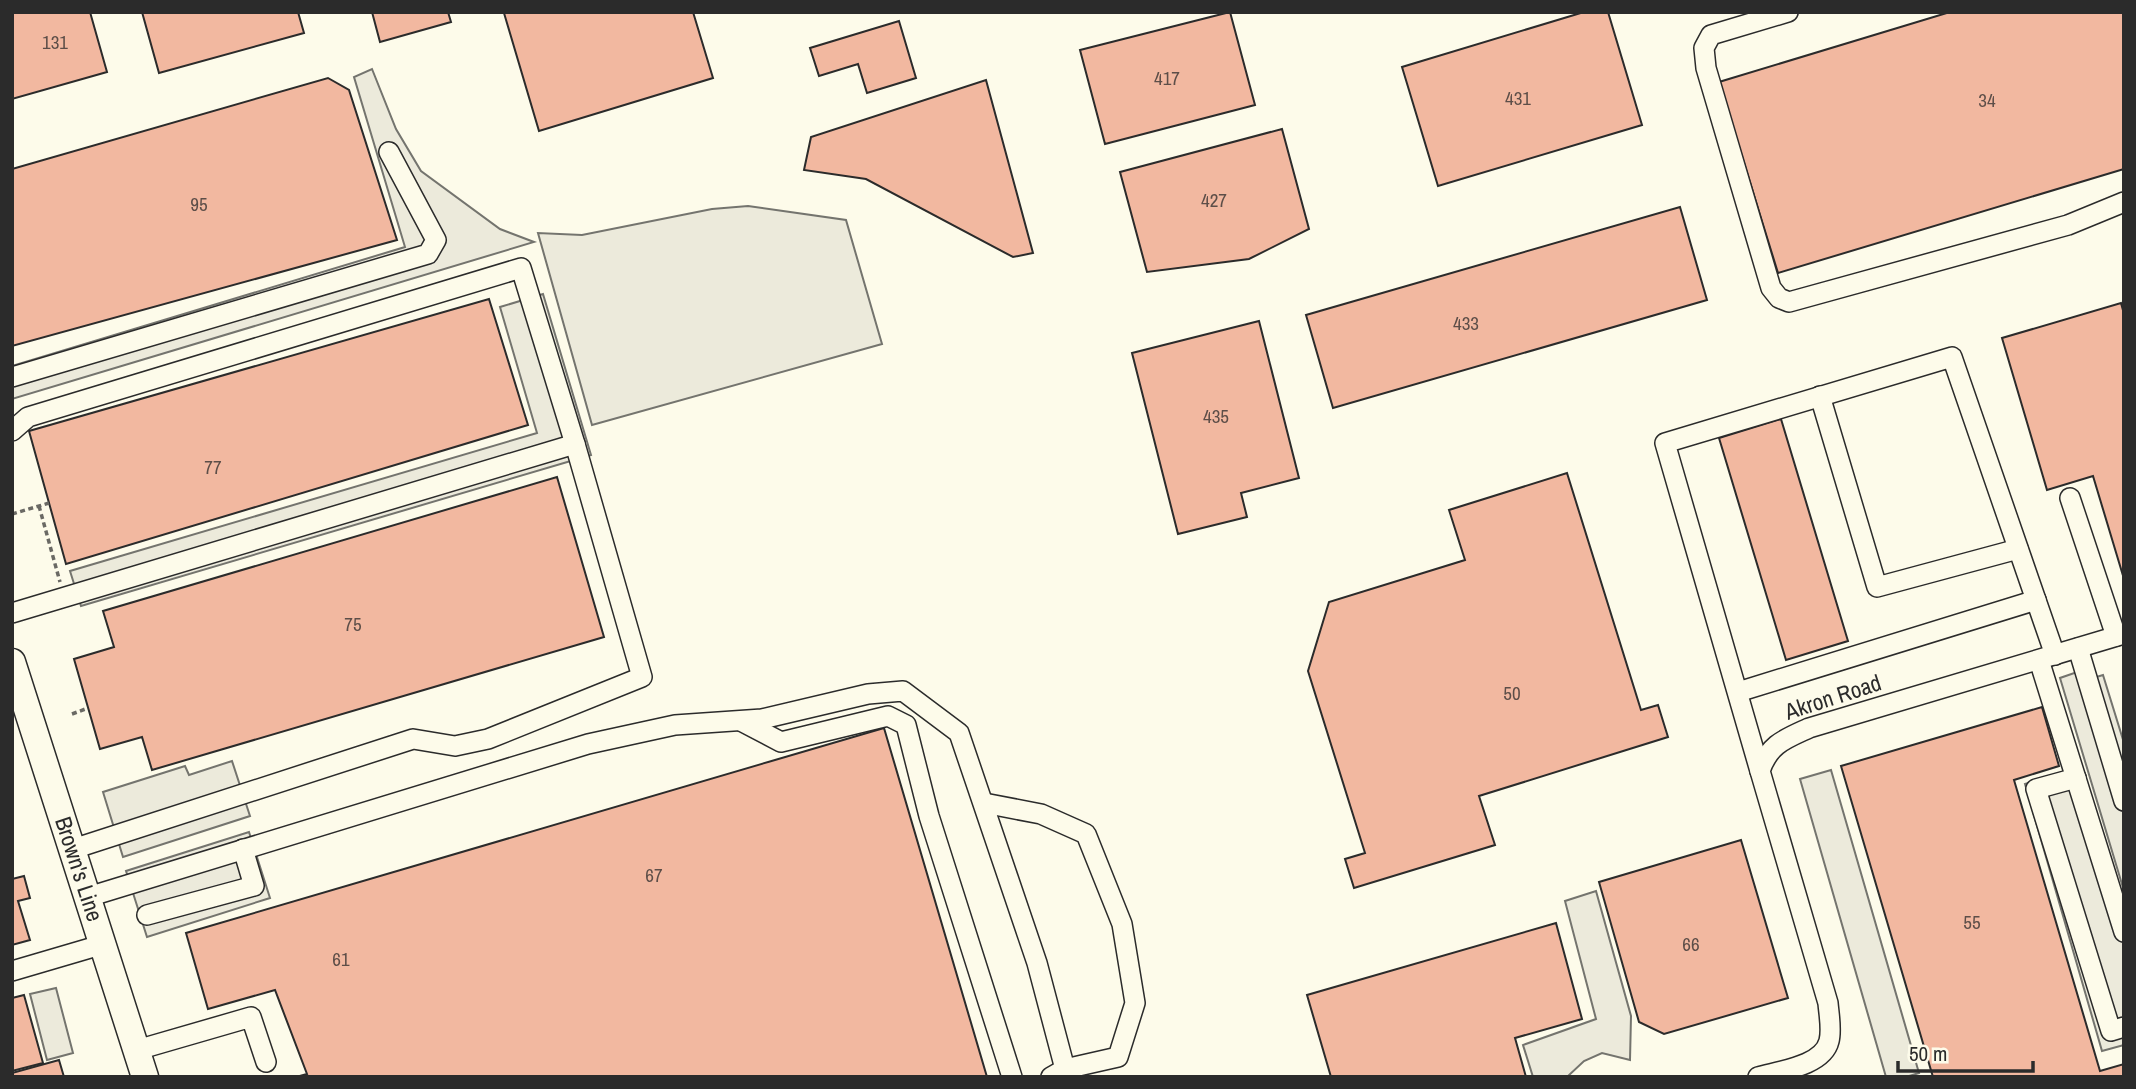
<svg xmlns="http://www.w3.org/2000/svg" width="2136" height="1089" font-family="'Archivo Narrow',sans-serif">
  <rect width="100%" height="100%" fill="#fdfbea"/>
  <g fill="#eceadb" stroke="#74746e" stroke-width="2">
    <polygon points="372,69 396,129 421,171 500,229 534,242 12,399 12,366 405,247 354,77"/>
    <polygon points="748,206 846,220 882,344 592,425 538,233 582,235 712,209"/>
    <polygon points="543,294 591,455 81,606 70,571 537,433 500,307"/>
    <polygon points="2080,671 2083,681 2103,675 2124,743 2124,891 2060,678"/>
    <polygon points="232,761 250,816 123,857 103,792 185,766 189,775"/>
    <polygon points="1831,770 1919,1073 1906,1077 1886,1077 1800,779"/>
    <polygon points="2065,772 2124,919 2124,1045 2102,1051 2025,784"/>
    <polygon points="249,832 270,898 147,937 126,871"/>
    <polygon points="1596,891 1631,1016 1630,1060 1602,1053 1584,1061 1567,1077 1533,1077 1523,1045 1596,1019 1565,901"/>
    <polygon points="56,988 73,1053 47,1060 30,994"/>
  </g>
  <g fill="#f2b8a0" stroke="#2b2b2b" stroke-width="2">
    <polygon points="12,12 90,12 107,72 12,99"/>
    <polygon points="142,12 298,12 304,33 159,73"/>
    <polygon points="372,12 448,12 451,22 380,42"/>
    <polygon points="693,12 713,78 539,131 504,13"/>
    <polygon points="1230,12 1255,105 1105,144 1080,50"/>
    <polygon points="1584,12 1608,12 1642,125 1438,186 1402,67"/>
    <polygon points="1950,12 2124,12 2124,169 1778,273 1719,82"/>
    <polygon points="899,21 916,78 867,93 858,64 819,76 810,48"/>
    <polygon points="328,78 349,90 397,240 12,346 12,169"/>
    <polygon points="986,80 1033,253 1013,257 866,179 804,170 811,137"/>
    <polygon points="1282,129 1309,229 1249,259 1147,272 1120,172"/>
    <polygon points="1680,207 1707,300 1333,408 1306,315"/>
    <polygon points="489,299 528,425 66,564 29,431"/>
    <polygon points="2121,303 2124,314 2124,579 2093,476 2047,490 2002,338"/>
    <polygon points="1259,321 1299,478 1241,493 1247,517 1178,534 1132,353"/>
    <polygon points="1781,419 1848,641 1786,660 1719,438"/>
    <polygon points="1567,473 1641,710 1658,705 1668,737 1479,796 1495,845 1354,888 1345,859 1365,853 1308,671 1329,602 1465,560 1449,510"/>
    <polygon points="557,477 604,637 152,770 142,737 100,749 74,659 114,647 103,611"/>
    <polygon points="2042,707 2059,766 2014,780 2100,1071 2124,1064 2124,1077 1933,1077 1841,766"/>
    <polygon points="884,728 987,1077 296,1077 307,1074 275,990 208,1009 186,933"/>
    <polygon points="1741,840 1788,998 1664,1034 1639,1022 1599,882"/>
    <polygon points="24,876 30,898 18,901 30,940 12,945 12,879"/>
    <polygon points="1556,923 1582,1019 1515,1038 1526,1077 1331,1077 1307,995"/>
    <polygon points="24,995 43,1063 12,1071 12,998"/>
    <polygon points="59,1060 64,1077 12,1077 12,1073"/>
  </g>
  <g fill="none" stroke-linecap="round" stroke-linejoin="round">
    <defs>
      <g id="minor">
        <polyline points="1788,12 1711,35 1704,48 1706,68 1771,288 1779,298 1789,302 2068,225 2124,202"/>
        <polyline points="12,377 428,254 436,240 389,152"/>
        <polyline points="1820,396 1877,587 2018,549"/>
        <polyline points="12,431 28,417 521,268 575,444 12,613"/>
        <polyline points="2070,498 2116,636"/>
        <polyline points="2078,648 2124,801"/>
        <polyline points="2039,660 2124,932"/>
        <polyline points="1738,692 2036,600"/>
        <polyline points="741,721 781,742 888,716 906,725 929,816 1012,1077"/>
        <polyline points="1760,771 1665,443 1952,357 2055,655"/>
        <polyline points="2076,778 2036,789 2111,1031 2124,1027"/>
        <polyline points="984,803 1041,814 1086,834 1122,924 1135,1003 1118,1057 1065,1069 1051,1077"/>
        <polyline points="73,849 413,739 455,746 488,739 642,677 575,444"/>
        <polyline points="88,897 588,744 675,725 762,719 868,694 903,691 959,733 1037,963 1065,1069"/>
        <polyline points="147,915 254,886 243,849"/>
        <polyline points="12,971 104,944"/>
        <polyline points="137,1050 251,1017 266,1062"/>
        <path d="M 1758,1077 C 1779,1071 1823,1066 1829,1041 C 1832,1030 1829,1015 1828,1003 L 1760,771 C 1769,744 1785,739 1809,728 L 2124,634"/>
      </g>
      <polyline id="major" points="12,662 145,1077"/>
    </defs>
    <use href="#minor" stroke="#2b2b2b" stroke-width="22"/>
    <use href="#major" stroke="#2b2b2b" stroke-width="29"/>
    <g stroke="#6a6964" stroke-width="3.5" stroke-dasharray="5 3.5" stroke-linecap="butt">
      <polyline points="39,506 60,582"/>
      <polyline points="12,514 49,503"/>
      <polyline points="72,714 88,708"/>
    </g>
    <use href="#minor" stroke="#fdfbea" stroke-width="19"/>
    <use href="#major" stroke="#fdfbea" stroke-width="26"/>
  </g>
  <g text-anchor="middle" stroke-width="5" stroke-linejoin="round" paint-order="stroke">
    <g font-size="19" fill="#5d4e48">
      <text x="55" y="49">131</text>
      <text x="1167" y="85">417</text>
      <text x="1518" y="105">431</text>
      <text x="1987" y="107">34</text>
      <text x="1214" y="207">427</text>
      <text x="199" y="211">95</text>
      <text x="1466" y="330">433</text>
      <text x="1216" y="423">435</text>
      <text x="213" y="474">77</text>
      <text x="353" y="631">75</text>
      <text x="1512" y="700">50</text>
      <text x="654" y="882">67</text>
      <text x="1972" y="929">55</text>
      <text x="1691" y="951">66</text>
      <text x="341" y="966">61</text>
    </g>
    <g font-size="23" fill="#2b2b2b" stroke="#fdfbea">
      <text transform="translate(1833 697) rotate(-18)" y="8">Akron Road</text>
      <text transform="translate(79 869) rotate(72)" y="8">Brown's Line</text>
    </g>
  </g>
  <rect width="2136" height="1089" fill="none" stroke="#2b2b2b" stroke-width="28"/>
  <path d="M1898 1061v10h135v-10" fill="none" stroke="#2b2b2b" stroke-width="3.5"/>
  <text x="1909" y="1061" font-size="21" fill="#2b2b2b" stroke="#fdfbea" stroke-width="5" paint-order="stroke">50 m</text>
</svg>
